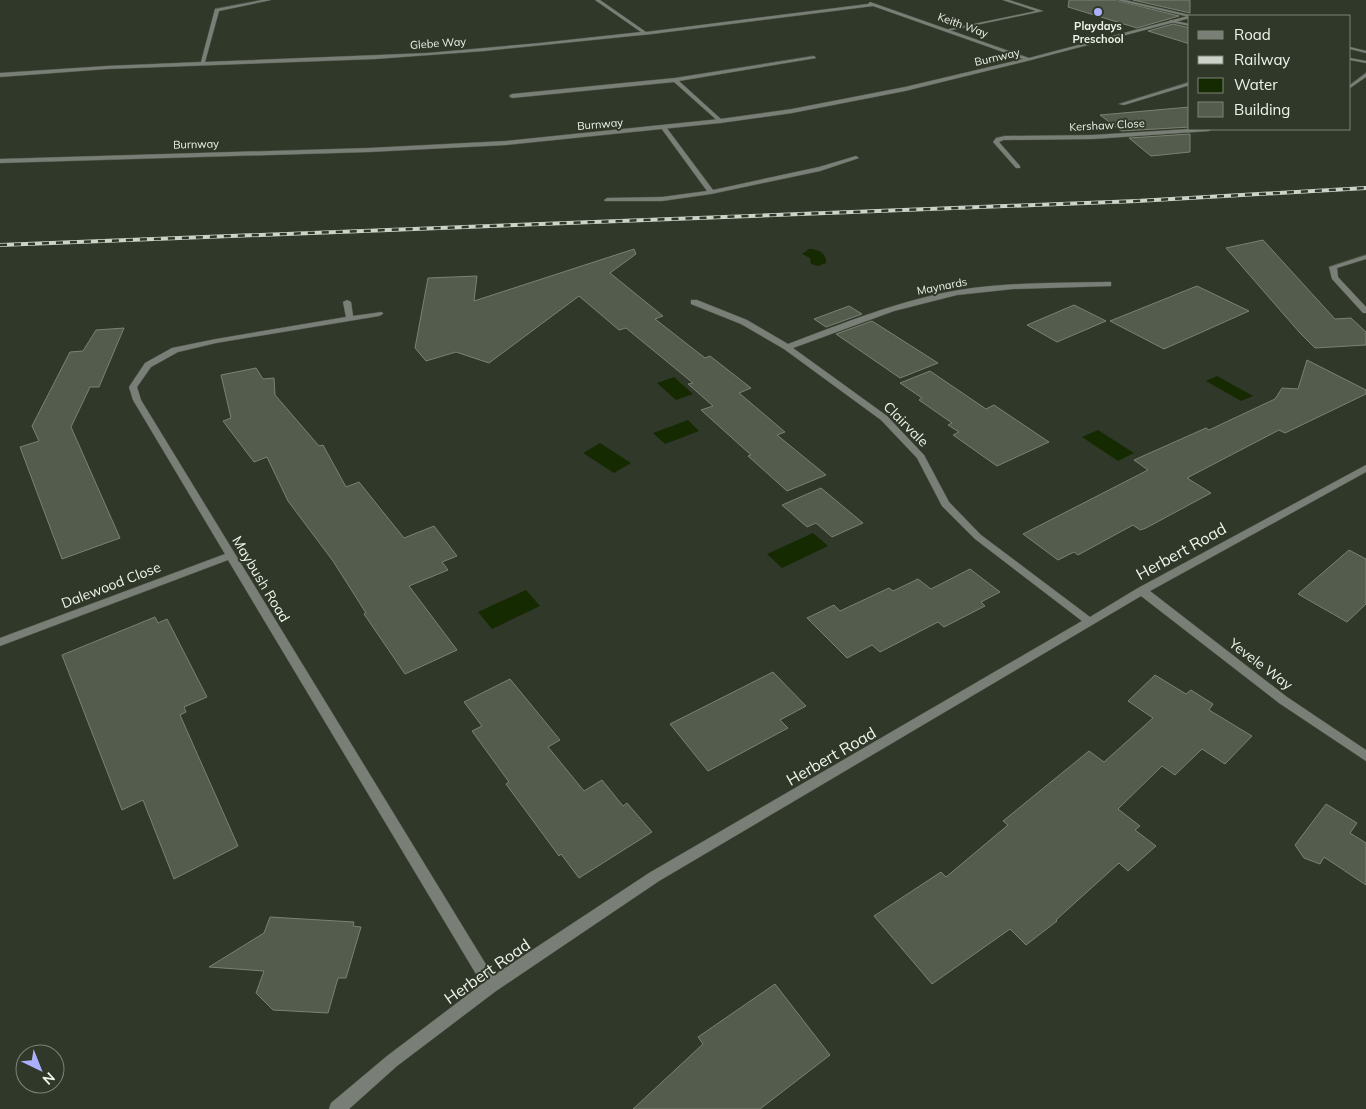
<svg xmlns="http://www.w3.org/2000/svg" width="1366" height="1109" font-family="Mulish,sans-serif">
  <rect width="100%" height="100%" fill="#303829"/>
  <g fill="#152a00">
    <path d="M 809,249 C 817,249 827,253 826,263 L 818,266 L 811,264 L 810,258 L 802,254 Z"/>
    <polygon points="1217,376 1253,396 1241,401 1206,381"/>
    <polygon points="674,377 693,394 676,400 657,383"/>
    <polygon points="688,420 699,431 665,444 653,433"/>
    <polygon points="1098,430 1134,453 1118,461 1082,437"/>
    <polygon points="600,443 631,463 614,473 583,453"/>
    <polygon points="813,533 828,546 782,568 767,554"/>
    <polygon points="526,590 540,606 492,629 478,612"/>
  </g>
  <g fill="#535c4d" stroke="#7a8373">
    <polygon points="1069,0 1115,0 1179,16 1137,28 1068,7"/>
    <polygon points="1133,0 1190,0 1190,13"/>
    <polygon points="1173,24 1190,28 1190,44 1148,31"/>
    <polygon points="1190,107 1190,127 1121,131 1100,115"/>
    <polygon points="1190,134 1190,152 1151,156 1129,138"/>
    <polygon points="1263,240 1335,319 1351,318 1366,332 1366,345 1315,348 1300,333 1226,248"/>
    <polygon points="634,249 636,254 610,273 663,316 655,319 705,358 710,356 751,388 739,393 785,432 777,435 826,475 787,491 748,456 751,455 701,410 713,406 688,384 693,383 626,328 619,330 579,296 489,363 456,352 426,361 415,348 428,278 477,276 474,301"/>
    <polygon points="1197,286 1249,311 1164,349 1110,321"/>
    <polygon points="1074,305 1106,321 1057,342 1027,325"/>
    <polygon points="849,306 862,314 826,327 814,319"/>
    <polygon points="872,321 938,363 900,378 836,334"/>
    <polygon points="124,328 99,387 90,387 71,427 120,538 62,559 20,447 39,441 32,426 70,352 83,351 96,330"/>
    <polygon points="1307,360 1366,390 1366,394 1285,433 1279,430 1187,478 1211,493 1146,528 1140,530 1133,525 1078,555 1074,552 1058,560 1023,534 1148,470 1134,460 1206,428 1209,430 1275,399 1282,388 1298,389"/>
    <polygon points="256,368 263,379 274,378 275,395 319,446 323,445 346,487 359,482 404,538 434,526 457,556 442,562 448,570 409,586 457,650 405,674 364,614 366,613 333,561 288,501 267,457 254,462 223,421 231,418 221,375"/>
    <polygon points="930,371 986,409 994,405 1049,442 997,466 953,435 959,432 948,425 952,423 919,400 922,398 900,383"/>
    <polygon points="821,488 863,523 832,537 816,523 807,527 782,505"/>
    <polygon points="1349,550 1366,559 1366,604 1347,622 1298,594"/>
    <polygon points="970,569 1000,592 981,602 985,606 944,627 938,622 880,652 872,645 847,658 807,618 834,605 840,611 889,588 893,591 918,579 931,589"/>
    <polygon points="155,617 158,623 167,619 207,697 184,707 186,712 180,715 238,846 174,879 143,800 122,810 62,655"/>
    <polygon points="773,672 806,706 780,720 788,728 708,771 670,724"/>
    <polygon points="1155,675 1186,694 1191,690 1213,704 1209,710 1252,736 1225,764 1202,749 1175,775 1162,766 1118,809 1140,826 1135,830 1156,846 1128,871 1119,863 1056,920 1057,921 1026,945 1010,929 932,984 874,916 941,872 946,877 1008,825 1003,821 1089,751 1104,762 1153,718 1128,701"/>
    <polygon points="510,679 560,740 548,747 584,791 602,780 623,806 627,803 652,832 579,878 561,854 559,856 506,784 509,782 472,731 482,726 464,702"/>
    <polygon points="1326,804 1357,823 1350,833 1366,843 1366,885 1324,857 1320,864 1304,858 1295,845"/>
    <polygon points="270,917 354,922 353,926 361,927 346,978 338,978 328,1013 273,1010 256,993 264,971 209,967 264,933"/>
    <polygon points="775,984 830,1055 760,1109 633,1109 703,1044 698,1037"/>
  </g>
  <g fill="none" stroke-linecap="round" stroke-linejoin="round">
    <defs>
      <g id="service">
        <polygon points="1003,0 1009,0 1043,11 947,31 945,30 1036,11"/>
        <polygon points="1170,20 1190,24 1190,26 1170,22"/>
        <polygon points="814,56 816,58 679,81 722,120 722,122 720,123 674,82 512,98 509,96 512,94 675,78"/>
        <polygon points="1350,58 1366,61 1366,63 1350,60"/>
        <polygon points="1190,82 1190,85 1124,105 1119,104"/>
        <polygon points="664,126 666,127 713,190 819,167 856,156 859,158 820,171 711,194 662,201 605,201 604,200 607,198 662,197 707,191 661,128"/>
        <polygon points="1005,136 1008,138 999,142 1020,166 1020,168 1016,168 993,142 996,138"/>
      </g>
      <g id="minor">
        <polygon points="262,0 271,0 219,11 205,62 428,53 540,43 641,32 595,0 600,0 646,32 868,4 870,2 1029,58 1188,16 1192,16 1190,16 1190,18 1031,60 905,91 792,113 720,123 506,145 369,152 0,163 0,159 369,148 506,141 720,119 792,109 905,87 1023,59 873,6 652,34 484,51 375,59 107,69 0,77 0,73 107,66 201,62 215,9"/>
        <polygon points="1366,73 1366,77 1350,88 1350,85"/>
        <polygon points="1190,129 1212,129 1209,131 1093,139 1005,140 1002,138 1005,136 1093,135"/>
        <polygon points="1366,255 1366,259 1337,268 1338,277 1366,307 1366,313 1363,313 1332,279 1329,267"/>
        <path d="M 1108,282 L 1111,282 L 1111,286 L 1013,289 L 957,295 L 894,311 L 793,348 L 887,416 L 924,455 L 949,502 L 981,535 L 1090,617 L 1138,588 L 1366,465 L 1366,472 L 1150,591 L 1287,697 L 1366,750 L 1366,761 L 1279,703 L 1141,596 L 659,881 L 496,991 L 397,1066 L 349,1109 L 329,1109 L 331,1103 L 387,1056 L 482,984 L 228,560 L 0,646 L 0,638 L 225,554 L 133,400 L 129,387 L 145,363 L 172,348 L 216,339 L 346,317 L 343,302 L 347,300 L 351,302 L 353,316 L 382,312 L 383,314 L 379,316 L 216,343 L 178,352 L 151,367 L 137,387 L 141,400 L 493,976 L 649,873 L 1082,621 L 975,539 L 942,506 L 917,458 L 881,420 L 784,349 L 741,324 L 691,304 L 691,300 L 697,300 L 747,320 L 788,344 C 844,323 900,300 959,290 C 1008,282 1058,283 1108,282 Z"/>
      </g>
      <g id="tertiary">
        <polygon points="1117,0 1125,0 1194,16 1190,17"/>
        <polygon points="1350,47 1366,51 1366,53 1350,49"/>
      </g>
    </defs>
    <use href="#service" stroke="#4f5648" stroke-width="1"/>
    <use href="#minor" stroke="#4f5648" stroke-width="1"/>
    <use href="#tertiary" stroke="#4f5648" stroke-width="1"/>
    <use href="#service" fill="#797e76" fill-rule="evenodd"/>
    <use href="#minor" fill="#797e76" fill-rule="evenodd"/>
    <use href="#tertiary" fill="#797e76" fill-rule="evenodd"/>
    <defs>
      <polyline id="rail" points="0,245 1137,201 1366,188"/>
    </defs>
    <use href="#rail" stroke="#cdd3c9" stroke-width="4"/>
    <use href="#rail" stroke="#303829" stroke-width="2.5" stroke-dasharray="7" stroke-linecap="butt"/>
  </g>
  <circle fill="#acaffb" stroke="#303829" stroke-width="2" cx="1098" cy="12" r="5"/>
  <g text-anchor="middle" stroke-width="4" stroke-linejoin="round" paint-order="stroke">
    <g font-size="11" fill="#eff4eb" stroke="#303829">
      <text transform="translate(963 25) rotate(20)" y="4">Keith Way</text>
      <text transform="translate(438 43) rotate(-4)" y="4">Glebe Way</text>
      <text transform="translate(997 57) rotate(-13)" y="4">Burnway</text>
      <text transform="translate(600 124) rotate(-5)" y="4">Burnway</text>
      <text transform="translate(1107 125) rotate(-3)" y="4">Kershaw Close</text>
      <text transform="translate(196 144) rotate(-2)" y="4">Burnway</text>
      <text transform="translate(942 286) rotate(-11)" y="4">Maynards</text>
    </g>
    <g font-size="11" font-weight="bold" fill="#eff4eb" stroke="#303829">
      <text x="1098" y="30">Playdays<tspan x="1098" dy="13">Preschool</tspan></text>
    </g>
    <g font-size="14" fill="#eff4eb" stroke="#303829">
      <text transform="translate(906 424) rotate(45)" y="5">Clairvale</text>
      <text transform="translate(261 579) rotate(59)" y="5">Maybush Road</text>
      <text transform="translate(111 585) rotate(-21)" y="5">Dalewood Close</text>
      <text transform="translate(1261 664) rotate(37)" y="5">Yevele Way</text>
    </g>
    <g font-size="16" fill="#eff4eb" stroke="#303829">
      <text transform="translate(1181 551) rotate(-29)" y="6">Herbert Road</text>
      <text transform="translate(831 756) rotate(-30)" y="6">Herbert Road</text>
      <text transform="translate(487 971) rotate(-35)" y="6">Herbert Road</text>
    </g>
  </g>
  <rect x="1188" y="15" width="162" height="115" fill="#303829" stroke="#7c8377"/>
  <rect x="1198" y="31" width="25" height="8" fill="#797e76" stroke="#7c8377"/>
  <text x="1234" y="40" font-size="15" fill="#eff4eb">Road</text>
  <rect x="1198" y="56" width="25" height="8" fill="#cdd3c9" stroke="#7c8377"/>
  <text x="1234" y="65" font-size="15" fill="#eff4eb">Railway</text>
  <rect x="1198" y="78" width="25" height="15" fill="#152a00" stroke="#7c8377"/>
  <text x="1234" y="90" font-size="15" fill="#eff4eb">Water</text>
  <rect x="1198" y="102" width="25" height="15" fill="#535c4d" stroke="#7c8377"/>
  <text x="1234" y="115" font-size="15" fill="#eff4eb">Building</text>
  <g transform="translate(40 1069) rotate(137)"><circle r="24" fill="#303829" stroke="#7c8377"/>
  <path d="M0-4L9 19L0 12L-9 19Z" fill="#acaffb"/>
  <text y="-8" font-size="14" font-weight="bold" text-anchor="middle" fill="#eff4eb">N</text>
  </g>
</svg>
